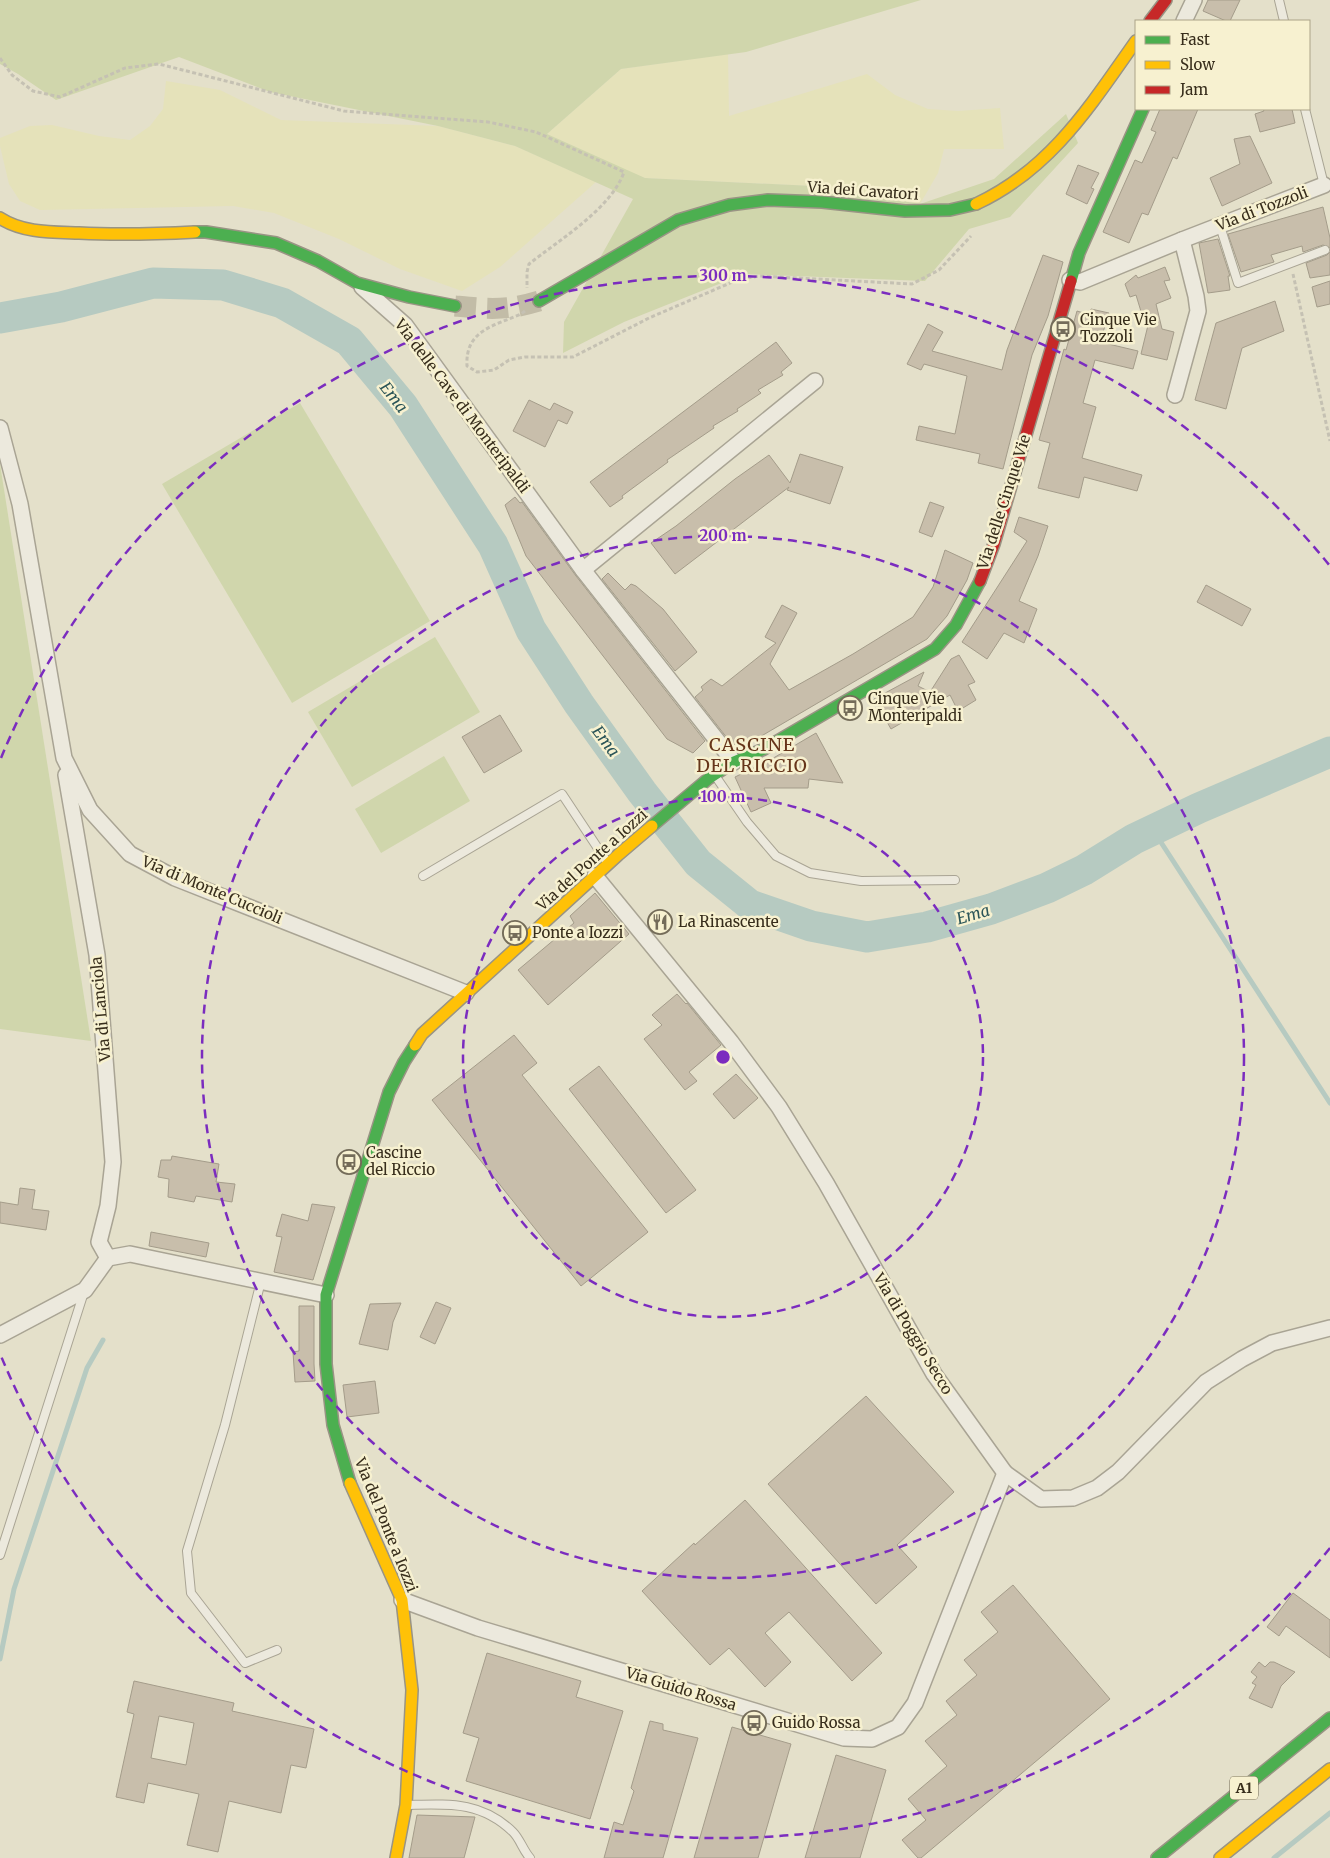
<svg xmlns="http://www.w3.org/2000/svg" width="1330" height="1858" font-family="Merriweather,serif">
  <rect width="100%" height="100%" fill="#e4e0ca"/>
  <g fill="#e5e2ba">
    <polygon points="728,54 729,116 867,74 895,95 928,109 958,111 1000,108 1004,149 944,149 938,173 920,204 814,186 645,178 624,172 598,157 547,134 621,69"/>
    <polygon points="166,81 220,90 281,120 438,126 515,146 596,182 500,267 462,291 400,269 339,239 274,213 233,206 40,210 20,201 9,184 0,146 0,138 30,126 52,125 99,136 130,140 150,126 163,109"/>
  </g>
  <g fill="#d0d6ac">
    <polygon points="0,0 921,0 746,52 621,69 547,134 645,178 814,186 920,204 994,179 1066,114 1078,143 1010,217 969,229 925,281 744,274 624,322 563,353 564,322 633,199 515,146 438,126 270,92 179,57 56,100 18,74 0,64"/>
    <polygon points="300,403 430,621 292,703 162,484"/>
    <polygon points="0,464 91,1041 0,1029"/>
    <polygon points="435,637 480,712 352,787 308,712"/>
    <polygon points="444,756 470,801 381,853 355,809"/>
  </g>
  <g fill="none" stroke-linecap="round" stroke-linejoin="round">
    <g stroke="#b6cac1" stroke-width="5">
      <polyline points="1153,830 1330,1103"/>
      <polyline points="0,1659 14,1589 87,1368 103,1340"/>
      <polyline points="1274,1858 1330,1813"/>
    </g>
    <polyline stroke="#b6cac1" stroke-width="31" points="0,318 61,307 153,283 223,285 282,303 349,341 403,406 493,545 531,630 579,704 642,792 698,863 750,905 811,926 867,937 927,927 991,909 1047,888 1084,870 1134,839 1199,808 1330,752"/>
  </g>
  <g fill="#c8beab" stroke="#a49c8a" fill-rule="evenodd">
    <polygon points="1208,0 1240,0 1230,21 1226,21 1203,11"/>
    <polygon points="1160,109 1198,109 1177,159 1173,157 1148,215 1142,213 1129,243 1103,232 1135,160 1142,163 1156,132 1151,130"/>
    <polygon points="1263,109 1292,109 1295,123 1260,132 1255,114 1264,111"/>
    <polygon points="1250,136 1272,183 1222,206 1210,178 1240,164 1234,139"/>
    <polygon points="1078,165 1099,173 1091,188 1094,189 1087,204 1066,194"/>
    <polygon points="1323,207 1330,238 1330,248 1323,245 1303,252 1302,246 1271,255 1274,262 1241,272 1228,234"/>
    <polygon points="1218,239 1230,276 1228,276 1230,290 1208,293 1199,243"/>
    <polygon points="1330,252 1330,275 1310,278 1306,263 1327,255"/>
    <polygon points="1043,255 1063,262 1048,316 1032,355 1003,469 978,463 980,454 916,440 919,426 955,434 967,376 924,364 921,370 907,364 928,324 943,332 932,351 1002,370 1007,350"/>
    <polygon points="1165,267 1170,280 1164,281 1171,298 1156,304 1162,329 1174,332 1167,360 1141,354 1150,317 1143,318 1136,295 1130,297 1125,284 1136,275 1138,278"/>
    <polygon points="1330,281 1330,304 1317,307 1312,287"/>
    <polygon points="1275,301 1284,331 1242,348 1226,409 1195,400 1216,323"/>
    <polygon points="1091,309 1109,313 1100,342 1138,351 1133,369 1095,360 1083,403 1096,407 1082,458 1142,475 1137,491 1084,477 1079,498 1038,488 1050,443 1039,440 1064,349 1066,350 1077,311 1090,315"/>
    <polygon points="776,342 792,363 781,372 783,375 758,390 761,393 737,409 738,411 713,426 714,428 667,460 668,462 622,496 623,498 610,507 590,482"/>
    <polygon points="529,400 550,410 554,403 573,412 567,424 558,420 545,447 513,431"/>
    <polygon points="800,454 843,467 830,504 787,490 789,487 675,574 651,543 676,526 735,479 769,455 790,483"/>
    <polygon points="515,497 520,503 522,502 576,576 705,741 693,753 667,739 526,556 505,505"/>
    <polygon points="930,502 944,507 932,537 919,532"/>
    <polygon points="1019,517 1048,526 1038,556 1019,601 1037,609 1024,643 1004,633 987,659 962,642 1027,541 1014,532"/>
    <polygon points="945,550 973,563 967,580 947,616 927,639 758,738 739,746 731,743 695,697 703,690 701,687 711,679 722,686 776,643 765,637 782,605 797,613 770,664 789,690 853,654 913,617 933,587"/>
    <polygon points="608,573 625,590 631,584 636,586 663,609 697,652 675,671 602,579"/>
    <polygon points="1206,585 1251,609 1242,626 1197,602"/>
    <polygon points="959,655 975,682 968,685 976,700 958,711 950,695 891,729 874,699 924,672 918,686 930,692 951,659"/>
    <polygon points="500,715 522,751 484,773 462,737"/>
    <polygon points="816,733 843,783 809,779 808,788 764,788 771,803 751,812 735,777 770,760"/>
    <polygon points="595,893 629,934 548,1005 518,970 574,923 570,916"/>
    <polygon points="677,994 686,1004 687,1003 721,1045 689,1072 697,1081 685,1090 644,1039 662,1025 652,1015"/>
    <polygon points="514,1035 537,1063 522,1075 648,1232 581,1286 432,1100"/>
    <polygon points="599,1066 696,1190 666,1213 569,1089"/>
    <polygon points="736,1074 758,1098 734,1119 713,1094"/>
    <polygon points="172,1156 219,1164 216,1182 235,1184 232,1202 196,1196 194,1202 168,1197 169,1179 158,1177 161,1160 171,1160"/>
    <polygon points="20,1188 35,1190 32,1209 49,1211 46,1230 0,1223 0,1202 18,1205"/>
    <polygon points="312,1204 335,1207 313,1280 274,1272 282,1237 276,1236 282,1214 308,1221"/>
    <polygon points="151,1232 209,1243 206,1257 149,1246"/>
    <polygon points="436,1302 451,1308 435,1344 420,1337"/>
    <polygon points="401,1303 393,1322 388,1350 359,1344 370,1304"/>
    <polygon points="299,1306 314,1306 314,1364 315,1381 295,1382 293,1352 299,1351"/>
    <polygon points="375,1381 379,1413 347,1417 343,1385"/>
    <polygon points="866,1396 954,1492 897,1545 917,1567 876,1604 768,1484"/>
    <polygon points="745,1500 882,1653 852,1681 789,1612 765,1633 791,1662 765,1687 729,1648 710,1665 642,1591 694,1543 695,1545"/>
    <polygon points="1013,1585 1110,1699 921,1858 918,1858 902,1840 926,1820 908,1799 947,1766 925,1741 957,1715 946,1701 977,1675 964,1660 998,1632 981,1612"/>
    <polygon points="1293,1593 1330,1620 1330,1658 1286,1626 1279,1636 1267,1627"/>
    <polygon points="487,1653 581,1681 576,1697 623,1711 590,1819 466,1781 479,1738 463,1733"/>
    <polygon points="1259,1662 1265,1667 1270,1662 1274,1662 1295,1672 1281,1686 1272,1708 1249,1698 1256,1685 1252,1683 1257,1677 1251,1672"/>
    <path d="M 134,1681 L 234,1703 L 232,1711 L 314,1729 L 306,1768 L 291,1765 L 281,1813 L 229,1801 L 218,1852 L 187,1845 L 199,1794 L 148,1783 L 144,1803 L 116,1797 L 134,1714 L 127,1712 ZM 159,1716 L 194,1723 L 186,1765 L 151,1758 Z"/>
    <polygon points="650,1721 663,1724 663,1730 698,1738 663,1858 604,1858 614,1822 623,1825 634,1791 631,1788"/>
    <polygon points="732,1727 791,1744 758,1858 694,1858"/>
    <polygon points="836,1755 886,1770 860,1858 805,1858"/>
    <polygon points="417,1815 475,1817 464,1858 409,1858"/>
  </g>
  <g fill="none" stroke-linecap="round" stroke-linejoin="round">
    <path stroke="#c2bca7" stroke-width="21" stroke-dasharray="21 11" stroke-linecap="butt" d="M 455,306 C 489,309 506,311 539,301"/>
    <defs>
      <g id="lane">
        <polyline points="1279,0 1284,21"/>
        <polyline points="1305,109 1324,185"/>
        <polyline points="1220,226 1238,283 1325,250"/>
        <polyline points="716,777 747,822 776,856 810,873 861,881 955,880"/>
        <polyline points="423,876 562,794 607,862"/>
        <polyline points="261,1281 225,1425 187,1551 191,1593 245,1663 277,1650"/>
        <polyline points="0,1555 84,1292"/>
        <path d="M 408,1805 C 449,1804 481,1801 513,1832 C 520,1839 523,1850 530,1858"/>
      </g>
      <g id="street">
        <polyline points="1184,21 1194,0"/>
        <polyline points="1070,280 1080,282 1182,240 1324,185"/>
        <polyline points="362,287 405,325 583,570 734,762"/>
        <polyline points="1175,395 1198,311 1196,296 1182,240"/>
        <polyline points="0,428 20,504 64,758 90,810 130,854 175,878 466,993"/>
        <polyline points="583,570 815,381"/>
        <polyline points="66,775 97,955 113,1162 108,1206 99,1242 108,1258"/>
        <polyline points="595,876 731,1042 779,1107 826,1183 934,1374 1005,1473 1041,1499 1073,1498 1097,1488 1118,1472 1206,1382 1242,1359 1272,1343 1330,1328"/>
        <polyline points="0,1335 85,1290 108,1258 130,1254 326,1295"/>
        <polyline points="402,1600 478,1628 844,1738 872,1739 898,1727 915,1703 1005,1473"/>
      </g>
      <g id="fast">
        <polyline points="195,232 206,232 276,243 318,261 357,283 409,297 455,306"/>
        <polyline points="1071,281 1079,253 1143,109"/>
        <polyline points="539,301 678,220 729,205 768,200 822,202 905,211 950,210 976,204"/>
        <polyline points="652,826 708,779 734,762 764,749 935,649 956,625 980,581"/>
        <polyline points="350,1483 333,1425 326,1364 326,1295 389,1092 404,1062 415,1045"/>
        <polyline points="1157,1858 1330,1718"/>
      </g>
      <g id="slow">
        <path d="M 976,204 C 1051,169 1090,106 1136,41"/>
        <path d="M 0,218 C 23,233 52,232 79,233 C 117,235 156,234 195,232"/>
        <polyline points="415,1045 422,1034 618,855 652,826"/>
        <polyline points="350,1483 402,1600 412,1690 406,1805 396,1858"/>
        <polyline points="1220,1858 1330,1769"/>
      </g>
      <g id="jam">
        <polyline points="1150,21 1166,0"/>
        <polyline points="980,581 994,544 1071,281"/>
      </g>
    </defs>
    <use href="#lane" stroke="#a9a494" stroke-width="10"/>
    <use href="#street" stroke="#a9a494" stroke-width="18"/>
    <use href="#fast" stroke="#999484" stroke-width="14"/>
    <use href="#slow" stroke="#999484" stroke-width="14"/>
    <use href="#jam" stroke="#999484" stroke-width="14"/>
    <g stroke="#c5c1b3" stroke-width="3" stroke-dasharray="4 2.5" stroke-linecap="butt">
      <path d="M 0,58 L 12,75 L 33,91 L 60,97 L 125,68 L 159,64 L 344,111 L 488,122 L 536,132 L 624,172 C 611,209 559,240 529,264 L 527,272 L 527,288"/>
      <polyline points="1293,274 1330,441"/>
      <path d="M 525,311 L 521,314 C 494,326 465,330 467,366 L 477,372 L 494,370 L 509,360 L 525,357 L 573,357 L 649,318 L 737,280 L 759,276 L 912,284 L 939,270 L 971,236"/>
    </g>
    <use href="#lane" stroke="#ece9dd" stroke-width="8"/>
    <use href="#street" stroke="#ece9dd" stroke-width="15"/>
    <use href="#fast" stroke="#4caf50" stroke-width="11"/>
    <use href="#slow" stroke="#ffc107" stroke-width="11"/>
    <use href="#jam" stroke="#c62828" stroke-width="11"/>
  </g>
  <g fill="none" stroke="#7b2cbf" stroke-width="2.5" stroke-dasharray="9 6">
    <circle cx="723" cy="1057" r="260"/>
    <circle cx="723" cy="1057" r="521"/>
    <path d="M1330 1548A781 781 0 0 1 1 1356M1 758A781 781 0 0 1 1330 566"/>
  </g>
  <defs>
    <symbol id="bus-ring" viewBox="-11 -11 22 22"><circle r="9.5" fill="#f7f1d0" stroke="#746c59" stroke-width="1.5"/><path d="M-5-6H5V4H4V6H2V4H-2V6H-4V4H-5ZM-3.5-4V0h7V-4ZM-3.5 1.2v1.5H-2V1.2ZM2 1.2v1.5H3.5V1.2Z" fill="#746c59"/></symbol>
    <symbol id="restaurant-ring" viewBox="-11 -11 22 22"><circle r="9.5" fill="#f7f1d0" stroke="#746c59" stroke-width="1.5"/><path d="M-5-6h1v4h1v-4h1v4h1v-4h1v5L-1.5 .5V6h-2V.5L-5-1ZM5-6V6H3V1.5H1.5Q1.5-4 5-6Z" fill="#746c59"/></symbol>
  </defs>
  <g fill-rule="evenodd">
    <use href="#bus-ring" x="1049" y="315" width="28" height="28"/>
    <use href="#bus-ring" x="836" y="694" width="28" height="28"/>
    <use href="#restaurant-ring" x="646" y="908" width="28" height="28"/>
    <use href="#bus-ring" x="501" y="919" width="28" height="28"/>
    <use href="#bus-ring" x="335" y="1148" width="28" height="28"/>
    <use href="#bus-ring" x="740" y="1709" width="28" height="28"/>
  </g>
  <g text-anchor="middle" stroke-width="5" stroke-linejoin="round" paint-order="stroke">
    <rect fill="#f7f1d0" stroke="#716852" stroke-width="1" x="1230" y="1776.5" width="28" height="23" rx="4"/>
    <g font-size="14" font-weight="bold" fill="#382e1c">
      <text x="1244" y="1793">A1</text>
    </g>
    <g font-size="15" fill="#382e1c" stroke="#f7f1d0">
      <text transform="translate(863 191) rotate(4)" y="5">Via dei Cavatori</text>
      <text transform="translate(1262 209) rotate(-21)" y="5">Via di Tozzoli</text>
      <text transform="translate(462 406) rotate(53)" y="5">Via delle Cave di Monteripaldi</text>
      <text transform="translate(1004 502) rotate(-72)" y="5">Via delle Cinque Vie</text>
      <text transform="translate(592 860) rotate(-42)" y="5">Via del Ponte a Iozzi</text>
      <text transform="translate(212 890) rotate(23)" y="5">Via di Monte Cuccioli</text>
      <text transform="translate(101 1009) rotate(-95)" y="5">Via di Lanciola</text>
      <text transform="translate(913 1334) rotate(59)" y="5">Via di Poggio Secco</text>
      <text transform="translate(386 1525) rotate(68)" y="5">Via del Ponte a Iozzi</text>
      <text transform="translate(681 1689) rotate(17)" y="5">Via Guido Rossa</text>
    </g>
    <g font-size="15" fill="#382e1c" stroke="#f7f1d0" text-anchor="start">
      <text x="1080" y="325">Cinque Vie<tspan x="1080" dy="17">Tozzoli</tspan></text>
      <text x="868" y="704">Cinque Vie<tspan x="868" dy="17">Monteripaldi</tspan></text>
      <text x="678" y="927">La Rinascente</text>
      <text x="532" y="938">Ponte a Iozzi</text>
      <text x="366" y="1158">Cascine<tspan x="366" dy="17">del Riccio</tspan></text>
      <text x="772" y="1728">Guido Rossa</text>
    </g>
    <g font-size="16" font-style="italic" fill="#2b5558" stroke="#f7f1d0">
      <text transform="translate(394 397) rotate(52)" y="6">Ema</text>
      <text transform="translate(606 741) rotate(53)" y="6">Ema</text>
      <text transform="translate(973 914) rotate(-16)" y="6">Ema</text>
    </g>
    <g font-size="18" letter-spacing="1" fill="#66351a" stroke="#f7f1d0">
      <text x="752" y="751">CASCINE<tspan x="752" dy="21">DEL RICCIO</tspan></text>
    </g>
  </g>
  <circle cx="723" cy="1057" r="8" fill="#7b2cbf" stroke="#f7f1d0" stroke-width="2.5"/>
  <g font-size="15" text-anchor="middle" font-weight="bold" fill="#7b2cbf" stroke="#f7f1d0" stroke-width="5" stroke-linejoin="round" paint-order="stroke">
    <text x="723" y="281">300 m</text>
    <text x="723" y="541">200 m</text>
    <text x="723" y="802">100 m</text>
  </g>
  <rect x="1135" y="20" width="175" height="90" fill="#f7f1d0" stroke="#aba388"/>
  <rect x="1145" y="36" width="25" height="8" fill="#4caf50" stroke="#aba388"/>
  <text x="1180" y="45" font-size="15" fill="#382e1c">Fast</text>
  <rect x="1145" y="61" width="25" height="8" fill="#ffc107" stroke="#aba388"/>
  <text x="1180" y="70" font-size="15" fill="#382e1c">Slow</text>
  <rect x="1145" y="86" width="25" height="8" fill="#c62828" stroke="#aba388"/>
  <text x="1180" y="95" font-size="15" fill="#382e1c">Jam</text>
</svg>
